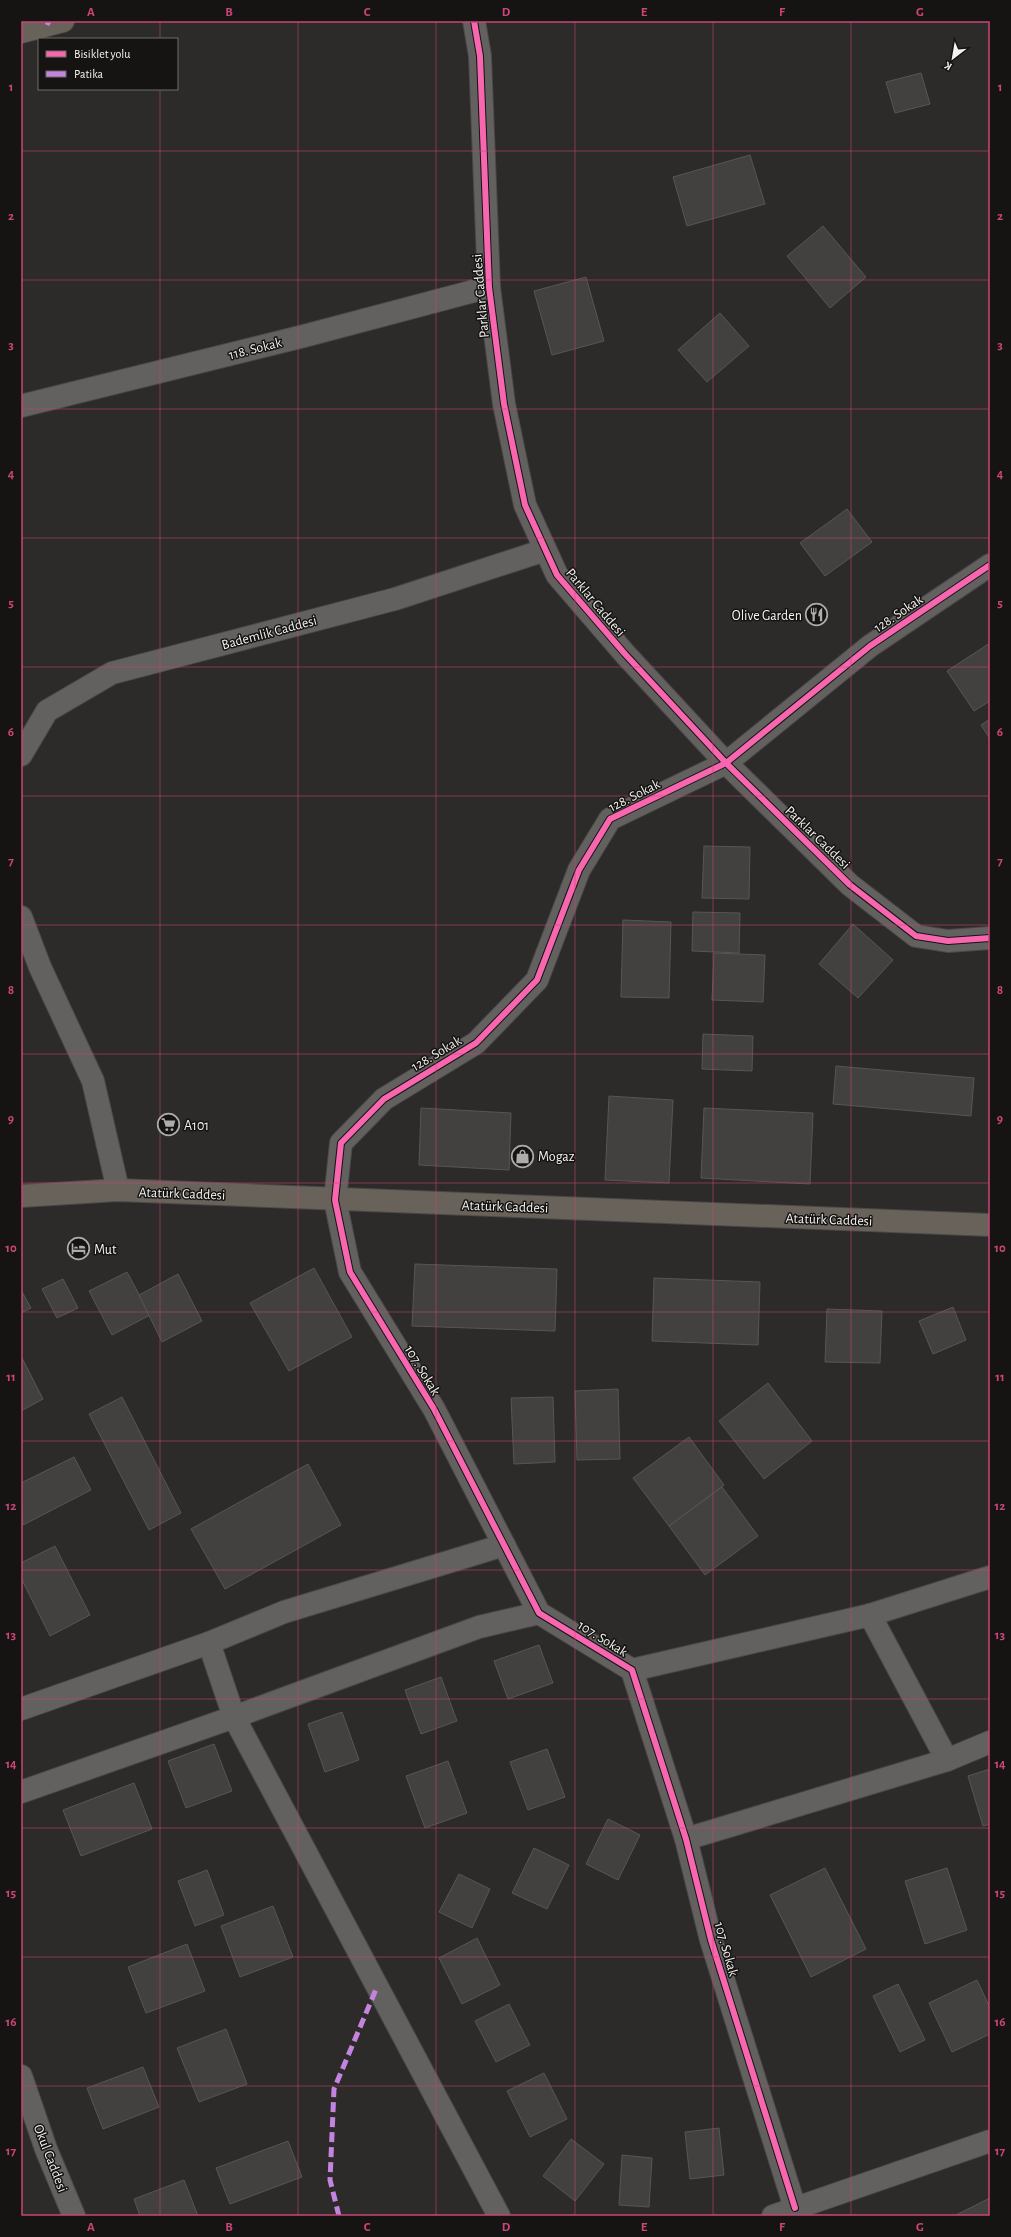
<svg xmlns="http://www.w3.org/2000/svg" width="1011" height="2237" font-family="'Alegreya Sans',sans-serif">
  <rect width="100%" height="100%" fill="#2c2b29"/>
  <g fill="#42413f" stroke="#575654">
    <polygon points="921,73 930,104 895,113 886,82"/>
    <polygon points="750,155 765,204 687,226 673,177"/>
    <polygon points="823,226 866,277 830,308 787,256"/>
    <polygon points="586,277 604,341 552,355 534,291"/>
    <polygon points="720,313 749,346 707,382 678,350"/>
    <polygon points="847,509 872,542 825,576 800,543"/>
    <polygon points="990,643 990,701 974,711 947,671"/>
    <polygon points="990,719 990,739 981,725"/>
    <polygon points="704,846 750,847 749,899 702,898"/>
    <polygon points="693,912 740,913 739,953 692,951"/>
    <polygon points="623,920 671,922 669,998 621,997"/>
    <polygon points="853,924 893,960 858,998 819,964"/>
    <polygon points="714,953 765,955 763,1002 712,1000"/>
    <polygon points="703,1034 753,1036 752,1071 702,1069"/>
    <polygon points="836,1066 974,1078 971,1116 833,1104"/>
    <polygon points="609,1096 673,1100 669,1183 605,1180"/>
    <polygon points="421,1108 511,1113 509,1170 419,1165"/>
    <polygon points="704,1108 813,1113 810,1184 701,1178"/>
    <polygon points="415,1264 557,1269 555,1331 412,1326"/>
    <polygon points="314,1268 352,1337 289,1371 250,1303"/>
    <polygon points="127,1272 150,1315 112,1335 89,1291"/>
    <polygon points="178,1274 202,1321 162,1342 139,1295"/>
    <polygon points="654,1278 760,1282 758,1345 652,1341"/>
    <polygon points="63,1279 78,1308 57,1318 42,1289"/>
    <polygon points="21,1290 31,1308 21,1313"/>
    <polygon points="953,1307 966,1340 933,1354 919,1321"/>
    <polygon points="827,1309 882,1311 880,1363 825,1362"/>
    <polygon points="21,1356 43,1399 21,1411"/>
    <polygon points="768,1383 812,1441 764,1479 719,1421"/>
    <polygon points="618,1389 620,1459 577,1460 575,1391"/>
    <polygon points="122,1397 181,1513 149,1530 89,1414"/>
    <polygon points="553,1397 555,1462 514,1464 511,1398"/>
    <polygon points="689,1437 724,1485 669,1526 633,1478"/>
    <polygon points="74,1457 91,1490 23,1525 21,1483"/>
    <polygon points="308,1464 341,1525 225,1589 191,1529"/>
    <polygon points="722,1487 758,1536 705,1575 669,1526"/>
    <polygon points="55,1546 90,1615 50,1636 21,1578 21,1563"/>
    <polygon points="539,1645 553,1683 508,1699 494,1661"/>
    <polygon points="441,1677 457,1721 421,1734 405,1690"/>
    <polygon points="342,1712 359,1760 325,1772 308,1724"/>
    <polygon points="214,1744 232,1791 186,1808 168,1761"/>
    <polygon points="547,1749 565,1797 528,1810 510,1762"/>
    <polygon points="448,1761 467,1813 425,1828 406,1776"/>
    <polygon points="990,1769 990,1824 983,1826 968,1776"/>
    <polygon points="134,1783 152,1829 81,1856 63,1810"/>
    <polygon points="608,1819 640,1835 618,1880 586,1864"/>
    <polygon points="534,1848 569,1865 547,1909 512,1893"/>
    <polygon points="825,1868 866,1949 811,1977 770,1895"/>
    <polygon points="947,1868 967,1930 925,1944 905,1881"/>
    <polygon points="207,1870 224,1915 195,1926 178,1881"/>
    <polygon points="459,1874 490,1889 472,1928 439,1912"/>
    <polygon points="273,1906 293,1957 240,1977 221,1926"/>
    <polygon points="477,1938 500,1985 462,2004 439,1958"/>
    <polygon points="187,1944 205,1991 146,2013 128,1967"/>
    <polygon points="977,1980 990,2008 990,2034 952,2052 929,2003"/>
    <polygon points="898,1984 925,2040 900,2052 873,1996"/>
    <polygon points="509,2004 530,2045 496,2062 475,2021"/>
    <polygon points="226,2029 247,2084 199,2102 177,2048"/>
    <polygon points="143,2067 159,2107 103,2129 87,2088"/>
    <polygon points="544,2073 567,2119 530,2137 507,2091"/>
    <polygon points="719,2128 724,2175 690,2179 685,2132"/>
    <polygon points="571,2139 604,2164 575,2201 543,2176"/>
    <polygon points="288,2141 302,2177 230,2204 216,2168"/>
    <polygon points="622,2155 652,2158 649,2207 619,2205"/>
    <polygon points="184,2180 198,2216 140,2216 134,2199"/>
    <polygon points="990,2198 990,2216 954,2216"/>
  </g>
  <g fill="none" stroke-linecap="round" stroke-linejoin="round">
    <defs>
      <g id="minor">
        <polyline points="474,21 480,56 489,287 504,404 525,505 557,575 625,654 726,763 850,885 916,936 948,941 990,938"/>
        <polyline points="21,406 304,336 489,287"/>
        <polyline points="21,755 47,711 112,673 395,599 545,550"/>
        <polyline points="21,917 40,967 93,1081 118,1190"/>
        <polyline points="870,1615 947,1760"/>
        <polyline points="209,1643 234,1717 499,2216"/>
        <polyline points="632,1670 870,1615 990,1577"/>
        <polyline points="21,1709 209,1643 284,1612 504,1545"/>
        <polyline points="21,1792 234,1717 479,1627 539,1613"/>
        <polyline points="686,1839 947,1760 990,1742"/>
        <polyline points="21,2076 46,2149 74,2216"/>
        <polyline points="795,2208 711,1940 686,1839 632,1670 539,1613 434,1409 350,1272 335,1200 341,1143 384,1099 476,1043 537,980 579,870 610,819 726,763 870,646 990,565"/>
        <polyline points="773,2216 990,2141"/>
      </g>
      <g id="major">
        <polyline points="21,32 63,21"/>
        <polyline points="21,1196 118,1190 990,1225"/>
      </g>
    </defs>
    <use href="#minor" stroke="#494847" stroke-width="24"/>
    <use href="#major" stroke="#494847" stroke-width="24"/>
    <use href="#minor" stroke="#62615f" stroke-width="22"/>
    <use href="#major" stroke="#68625a" stroke-width="22"/>
    <g stroke="#c483df" stroke-width="5" stroke-dasharray="10 5" stroke-linecap="butt">
      <polyline points="47,25 49,21"/>
      <polyline points="339,2216 330,2180 334,2089 377,1987"/>
    </g>
    <defs>
      <g id="cycleway">
        <polyline points="474,21 480,56 489,287 504,404 525,505 557,575 625,654 726,763 850,885 916,936 948,941 990,938"/>
        <polyline points="795,2208 711,1940 686,1839 632,1670 539,1613 434,1409 350,1272 335,1200 341,1143 384,1099 476,1043 537,980 579,870 610,819 726,763 870,646 990,565"/>
      </g>
    </defs>
    <use href="#cycleway" stroke="#151412" stroke-width="8"/>
    <use href="#cycleway" stroke="#f766af" stroke-width="6"/>
  </g>
  <path fill="none" stroke="#cc4479" stroke-width="1" stroke-opacity="0.55" d="M 160,21 L 160,39M 298,21 L 298,2216M 436,21 L 436,2216M 575,21 L 575,2216M 713,21 L 713,2216M 851,21 L 851,2216M 160,89 L 160,2216M 21,151 L 990,151M 21,280 L 990,280M 21,409 L 990,409M 21,538 L 990,538M 21,667 L 990,667M 21,796 L 990,796M 21,925 L 990,925M 21,1054 L 990,1054M 21,1183 L 990,1183M 21,1312 L 990,1312M 21,1441 L 990,1441M 21,1570 L 990,1570M 21,1699 L 990,1699M 21,1828 L 990,1828M 21,1957 L 990,1957M 21,2086 L 990,2086"/>
  <defs>
    <symbol id="restaurant-ring" viewBox="-11 -11 22 22"><circle r="9.5" fill="#151412" stroke="#adacaa" stroke-width="1.5"/><path d="M-5-6h1v4h1v-4h1v4h1v-4h1v5L-1.5 .5V6h-2V.5L-5-1ZM5-6V6H3V1.5H1.5Q1.5-4 5-6Z" fill="#adacaa"/></symbol>
    <symbol id="supermarket-ring" viewBox="-11 -11 22 22"><circle r="9.5" fill="#151412" stroke="#adacaa" stroke-width="1.5"/><path d="M-6-5.5h2.5l.6 2H6L4.5 2H-2.5L-4.4-4H-6ZM-1.5 3.2a1.3 1.3 0 1 0 .1 0ZM3 3.2a1.3 1.3 0 1 0 .1 0Z" fill="#adacaa"/></symbol>
    <symbol id="shop-ring" viewBox="-11 -11 22 22"><circle r="9.5" fill="#151412" stroke="#adacaa" stroke-width="1.5"/><path d="M-5-2.5h2.3a2.7 3.5 0 0 1 5.4 0H5L5.5 6h-11ZM-1.5-2.5h3a1.5 2.3 0 0 0-3 0Z" fill="#adacaa"/></symbol>
    <symbol id="hotel-ring" viewBox="-11 -11 22 22"><circle r="9.5" fill="#151412" stroke="#adacaa" stroke-width="1.5"/><path d="M-6-4.5h1.5V1H6V5H4.5V3h-9V5H-6ZM-4 0a1.8 1.8 0 1 1 3.6 0ZM.5 0V-2.5h3Q6-2.5 6 0Z" fill="#adacaa"/></symbol>
  </defs>
  <g fill-rule="evenodd">
    <use href="#restaurant-ring" x="804" y="602" width="25" height="25"/>
    <use href="#supermarket-ring" x="156" y="1112" width="25" height="25"/>
    <use href="#shop-ring" x="510" y="1144" width="25" height="25"/>
    <use href="#hotel-ring" x="66" y="1236" width="25" height="25"/>
  </g>
  <g text-anchor="middle" stroke-width="3" stroke-linejoin="round" paint-order="stroke">
    <g font-size="14" fill="#f3f2ef" stroke="#151412">
      <text transform="translate(480 296) rotate(-95)" y="5">Parklar Caddesi</text>
      <text transform="translate(255 348) rotate(-14)" y="5">118. Sokak</text>
      <text transform="translate(596 602) rotate(50)" y="5">Parklar Caddesi</text>
      <text transform="translate(898 613) rotate(-34)" y="5">128. Sokak</text>
      <text transform="translate(269 632) rotate(-15)" y="5">Bademlik Caddesi</text>
      <text transform="translate(634 795) rotate(-27)" y="5">128. Sokak</text>
      <text transform="translate(818 837) rotate(44)" y="5">Parklar Caddesi</text>
      <text transform="translate(436 1053) rotate(-31)" y="5">128. Sokak</text>
      <text transform="translate(182 1193) rotate(2)" y="5">Atatürk Caddesi</text>
      <text transform="translate(505 1206) rotate(2)" y="5">Atatürk Caddesi</text>
      <text transform="translate(829 1219) rotate(2)" y="5">Atatürk Caddesi</text>
      <text transform="translate(423 1370) rotate(59)" y="5">107. Sokak</text>
      <text transform="translate(603 1638) rotate(32)" y="5">107. Sokak</text>
      <text transform="translate(727 1949) rotate(74)" y="5">107. Sokak</text>
      <text transform="translate(51 2158) rotate(69)" y="5">Okul Caddesi</text>
    </g>
    <g font-size="14" fill="#f3f2ef" stroke="#151412" text-anchor="start">
      <text x="802" y="620" text-anchor="end">Olive Garden</text>
      <text x="184" y="1130">A101</text>
      <text x="538" y="1161">Mogaz</text>
      <text x="94" y="1254">Mut</text>
    </g>
  </g>
  <rect width="1011" height="2237" fill="none" stroke="#151412" stroke-width="44"/>
  <rect x="38" y="38" width="140" height="52" fill="#151412" stroke="#6e6d6a"/>
  <rect x="46" y="51" width="20" height="6" fill="#f766af" stroke="#6e6d6a"/>
  <text x="74" y="58" font-size="12" fill="#f3f2ef">Bisiklet yolu</text>
  <rect x="46" y="71" width="20" height="6" fill="#c483df" stroke="#6e6d6a"/>
  <text x="74" y="78" font-size="12" fill="#f3f2ef">Patika</text>
  <g transform="translate(953 58) rotate(211)" stroke="#151412" stroke-width="3" paint-order="stroke">
  <path d="M0-3L7 15L0 10L-7 15Z" fill="#f3f2ef"/>
  <text y="-6" font-size="11" font-weight="bold" text-anchor="middle" fill="#f3f2ef">K</text>
  </g>
  <rect x="22" y="22" width="967" height="2193" fill="none" stroke="#cc4479" stroke-width="1.5"/>
  <g font-size="13" text-anchor="middle" font-weight="bold" fill="#cc4479">
    <text x="91" y="16">A</text>
    <text x="229" y="16">B</text>
    <text x="367" y="16">C</text>
    <text x="506" y="16">D</text>
    <text x="644" y="16">E</text>
    <text x="782" y="16">F</text>
    <text x="920" y="16">G</text>
    <text x="11" y="91">1</text>
    <text x="1000" y="91">1</text>
    <text x="11" y="220">2</text>
    <text x="1000" y="220">2</text>
    <text x="11" y="349">3</text>
    <text x="1000" y="349">3</text>
    <text x="11" y="478">4</text>
    <text x="1000" y="478">4</text>
    <text x="11" y="607">5</text>
    <text x="1000" y="607">5</text>
    <text x="11" y="736">6</text>
    <text x="1000" y="736">6</text>
    <text x="11" y="865">7</text>
    <text x="1000" y="865">7</text>
    <text x="11" y="994">8</text>
    <text x="1000" y="994">8</text>
    <text x="11" y="1123">9</text>
    <text x="1000" y="1123">9</text>
    <text x="11" y="1252">10</text>
    <text x="1000" y="1252">10</text>
    <text x="11" y="1381">11</text>
    <text x="1000" y="1381">11</text>
    <text x="11" y="1510">12</text>
    <text x="1000" y="1510">12</text>
    <text x="11" y="1639">13</text>
    <text x="1000" y="1639">13</text>
    <text x="11" y="1768">14</text>
    <text x="1000" y="1768">14</text>
    <text x="11" y="1897">15</text>
    <text x="1000" y="1897">15</text>
    <text x="11" y="2026">16</text>
    <text x="1000" y="2026">16</text>
    <text x="11" y="2155">17</text>
    <text x="1000" y="2155">17</text>
    <text x="91" y="2231">A</text>
    <text x="229" y="2231">B</text>
    <text x="367" y="2231">C</text>
    <text x="506" y="2231">D</text>
    <text x="644" y="2231">E</text>
    <text x="782" y="2231">F</text>
    <text x="920" y="2231">G</text>
  </g>
</svg>
